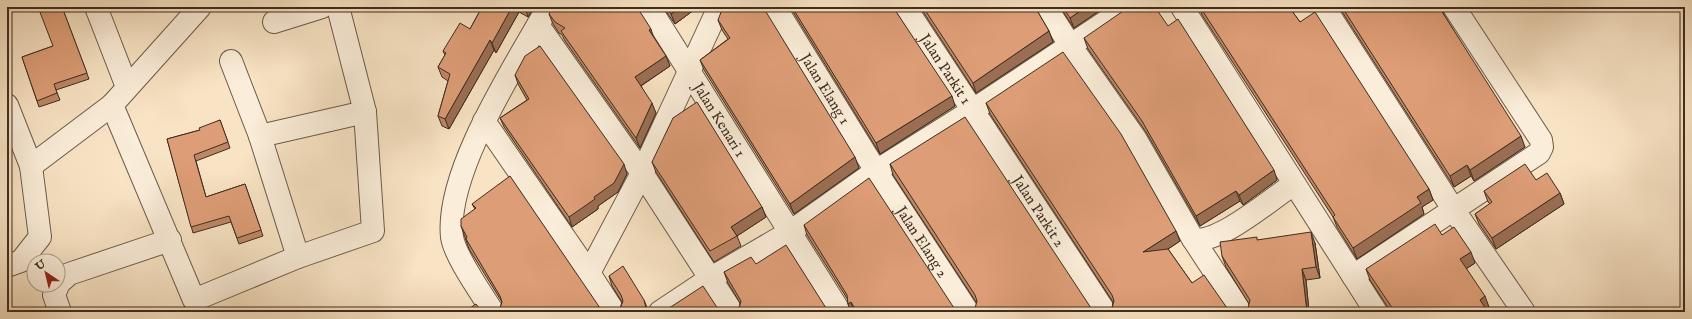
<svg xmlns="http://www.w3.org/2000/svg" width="1692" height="319" font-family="'IM FELL English',serif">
  <rect width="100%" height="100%" fill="#f8e3c4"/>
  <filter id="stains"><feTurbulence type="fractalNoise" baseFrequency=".005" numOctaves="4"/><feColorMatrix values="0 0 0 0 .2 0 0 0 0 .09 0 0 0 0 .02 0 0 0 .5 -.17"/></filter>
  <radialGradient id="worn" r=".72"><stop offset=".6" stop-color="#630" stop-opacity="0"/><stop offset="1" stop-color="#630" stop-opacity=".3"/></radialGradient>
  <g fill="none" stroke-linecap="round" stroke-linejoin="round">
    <defs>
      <g id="minor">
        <polyline points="96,7 127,87"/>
        <path id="s1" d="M 649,7 L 840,312"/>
        <path id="s2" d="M 775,7 L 876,171 L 968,312"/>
        <path id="s3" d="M 905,7 L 1105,312"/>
        <path d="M 1046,7 L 1070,45 L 1135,138 L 1193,239 C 1218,245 1272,198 1294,184"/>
        <polyline points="1182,7 1376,312"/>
        <polyline points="1324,7 1453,209 1524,312"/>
        <polyline points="274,22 322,7"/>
        <polyline points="538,25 642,173 732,312"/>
        <polyline points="231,61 260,136 298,257"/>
        <polyline points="7,105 31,166 112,105 200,7"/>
        <polyline points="112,105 194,300 298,257 373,231 365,112 338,7"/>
        <polyline points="484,121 589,273 614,312"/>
        <polyline points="260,136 365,112"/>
        <polyline points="1193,239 1241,312"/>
        <polyline points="7,266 21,261 40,237 31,166"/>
        <polyline points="589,273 642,173 719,7"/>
        <polyline points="1353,276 1539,153 1542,147 1541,140 1454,7"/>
        <polyline points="60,312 54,295 59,283 69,274 170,240"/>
        <path d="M 493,312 C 482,294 455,257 452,237 C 445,171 516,65 548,7"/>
        <polyline points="660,312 711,278 790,232 876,171 973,110 1128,7"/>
      </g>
    </defs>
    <use href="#minor" stroke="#6c5a48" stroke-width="24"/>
    <use href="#minor" stroke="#faedd9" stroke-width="22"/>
  </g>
  <g fill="#be8765" stroke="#3e2d1f">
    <polygon points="62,7 89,79 56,90 60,100 39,107 22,57 53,46"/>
    <polygon points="482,7 534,7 528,17 519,12 496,53 494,50 449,129 442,126 438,116 448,81 442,77 438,67 445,55 443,51 470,29"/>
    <polygon points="663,7 698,7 675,24"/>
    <polygon points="790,7 893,7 955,106 880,154"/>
    <polygon points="920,7 1035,7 1049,31 1053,42 976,93"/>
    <polygon points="1060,7 1105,7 1074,28"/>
    <polygon points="1199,7 1289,7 1300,22 1429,189 1433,200 1422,207 1424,214 1357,259 1337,227 1333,217 1202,15"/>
    <polygon points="1339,7 1442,7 1443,13 1525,147 1474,181 1471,176 1454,187"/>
    <polygon points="549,14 654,38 666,56 670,66 641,86 656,113 640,148 565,41 562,35 559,33 553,24"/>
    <polygon points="718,20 859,168 794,214 704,70 700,60 728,39 722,30"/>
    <polygon points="1168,26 1277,180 1243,205 1240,201 1200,226 1146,132 1088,49 1084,38"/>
    <polygon points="515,75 627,174 618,192 598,206 598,209 572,227 504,127 500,118 527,100 518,84"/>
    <polygon points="986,103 1176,231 1180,241 1168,249 1192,283 1227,308 1112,308 1113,302 990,114"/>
    <polygon points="220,120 230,148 196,161 206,197 245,184 263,236 239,244 231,222 193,233 167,139 200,130"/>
    <polygon points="652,162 762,207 766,217 737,236 741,246 714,262 656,172"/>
    <polygon points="890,164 1091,308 976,302 893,175"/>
    <polygon points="1536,180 1560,193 1564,204 1496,249 1479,224 1475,214 1490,204 1488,202 1484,191"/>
    <polygon points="472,204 600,308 500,308 502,302 469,249 461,226 475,209"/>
    <polygon points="804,225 954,308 958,312 851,312 848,304 848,300 807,235"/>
    <polygon points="1442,235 1475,263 1466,269 1489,307 1486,309 1488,312 1391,312 1370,280 1366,269"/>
    <polygon points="1258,240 1315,243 1320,278 1306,280 1309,312 1244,312 1248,308 1249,304 1226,267 1222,256"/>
    <polygon points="756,264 826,308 739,308 740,303 728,283 724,272"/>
    <polygon points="609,276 648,310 650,312 621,312 620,309 622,302 612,286"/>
  </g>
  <g fill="#9b6e53" stroke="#3e2d1f">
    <polygon points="512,7 517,7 519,12 496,53 492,43"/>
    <polygon points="525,7 534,7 528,17"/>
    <polygon points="681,7 698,7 675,24 671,14"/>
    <polygon points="1086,7 1105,7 1074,28 1070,18"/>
    <polygon points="1438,7 1442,7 1443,13"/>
    <polygon points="651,29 654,39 649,30"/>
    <polygon points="1049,31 1053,42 976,93 973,83"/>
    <polygon points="490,40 494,50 449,129 445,119"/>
    <polygon points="666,56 670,66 639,87 635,77"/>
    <polygon points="952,96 955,106 880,154 876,143"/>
    <polygon points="652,103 656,113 640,148 636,138"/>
    <polygon points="1521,136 1525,147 1474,181 1470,170"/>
    <polygon points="855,157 859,168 794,214 790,204"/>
    <polygon points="624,164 627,174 618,192 598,206 598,209 572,227 569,217"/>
    <polygon points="1467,165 1471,176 1454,187 1450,176"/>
    <polygon points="1274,170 1277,180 1243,205 1239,195"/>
    <polygon points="1429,189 1433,200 1422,207 1424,214 1357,259 1353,248 1417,197"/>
    <polygon points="1236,191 1240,201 1200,226 1196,216"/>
    <polygon points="1560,193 1564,204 1496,249 1492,238"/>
    <polygon points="762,207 766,217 737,236 731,227"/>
    <polygon points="1176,231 1180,241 1147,263 1143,252"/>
    <polygon points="1311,232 1315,243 1320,278 1316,267"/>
    <polygon points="1471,252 1475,263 1464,270 1460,259"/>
    <polygon points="1302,269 1306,280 1309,312 1307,312"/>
    <polygon points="1485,296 1489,307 1484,311 1480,300"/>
    <polygon points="644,300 648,310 646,308"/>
    <polygon points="851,302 854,312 851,312 848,304"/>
    <polygon points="600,308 601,312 595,312"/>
  </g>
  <g fill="#dd9d76" stroke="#3e2d1f">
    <polygon points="38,7 62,7 87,73 54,84 57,93 37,101 22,57 53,46"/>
    <polygon points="482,7 512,7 492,43 490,40 445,119 438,116 450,74 438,67 446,53 443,51 460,23 470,29"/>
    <polygon points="552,7 637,7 651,29 649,30 666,56 635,77 652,103 636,138 561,31 565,28 555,22 549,14"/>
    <polygon points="666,7 681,7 671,14"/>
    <polygon points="723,7 763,7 855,157 790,204 700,60 730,38 718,20"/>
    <polygon points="792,7 893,7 952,96 876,143"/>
    <polygon points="923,7 1035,7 1049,31 973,83"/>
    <polygon points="1063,7 1086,7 1070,18"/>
    <polygon points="1129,7 1155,7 1168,26 1178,19 1274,170 1239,195 1236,191 1196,216 1142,121 1084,38"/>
    <polygon points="1200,7 1289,7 1300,22 1315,12 1429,189 1417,197 1421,203 1353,248 1333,217 1335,215"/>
    <polygon points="1342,7 1439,7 1521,136 1470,170 1467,165 1450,176"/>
    <polygon points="540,46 624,164 614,183 594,197 595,199 569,217 500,118 529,99 515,75 525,56"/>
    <polygon points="1063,52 1121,134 1176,231 1143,252 1168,249 1192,283 1204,275 1227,308 1231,312 1108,312 1112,308 1114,301 1112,295 986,103"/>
    <polygon points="697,102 762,207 731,227 737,236 710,251 652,162 673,118"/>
    <polygon points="965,117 1091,308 1095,312 971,312 975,308 977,301 975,295 890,164"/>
    <polygon points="220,120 228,142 194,155 206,197 245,184 261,230 237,238 229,216 191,227 167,139 200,130 199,128"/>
    <polygon points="1525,164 1536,180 1547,173 1560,193 1492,238 1475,214 1492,202 1484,191"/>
    <polygon points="510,176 600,308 595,312 497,312 500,308 502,302 500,296 466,239 467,237 461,226 461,219 476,208 472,204"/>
    <polygon points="869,178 954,308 958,312 857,312 851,302 848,304 847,295 804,225"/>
    <polygon points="1435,224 1442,235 1454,227 1471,252 1460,259 1485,296 1480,300 1488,312 1395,312 1366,269"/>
    <polygon points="1311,232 1316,267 1302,269 1307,312 1261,312 1261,311 1259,312 1244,312 1248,308 1250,300 1222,256 1220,242 1257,237 1257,240"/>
    <polygon points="786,245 826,308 832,312 735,312 739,308 741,301 724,272 751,257 756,264"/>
    <polygon points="623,266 644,300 646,308 650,312 622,312 620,309 623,301 621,295 609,276"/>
    <polygon points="703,286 718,309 722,312 663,312"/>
    <polygon points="476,304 482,312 464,312"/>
  </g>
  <g text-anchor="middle" stroke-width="3" stroke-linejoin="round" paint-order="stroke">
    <g font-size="15" fill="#3e2d1f" stroke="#faedd9">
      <text dy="5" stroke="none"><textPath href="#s3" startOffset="74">Jalan Parkit 1</textPath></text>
      <text dy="5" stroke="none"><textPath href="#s2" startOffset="96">Jalan Elang 1</textPath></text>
      <text dy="5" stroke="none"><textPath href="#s1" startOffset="133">Jalan Kenari 1</textPath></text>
      <text dy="5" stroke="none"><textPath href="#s3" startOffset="244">Jalan Parkit 2</textPath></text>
      <text dy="5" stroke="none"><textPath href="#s2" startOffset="277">Jalan Elang 2</textPath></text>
    </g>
  </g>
  <rect width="1692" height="319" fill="none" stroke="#f8e3c4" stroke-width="24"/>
  <rect x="8" y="8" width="1676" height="303" fill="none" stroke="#3e2d1f" stroke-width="2"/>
  <rect x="12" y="12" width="1668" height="295" fill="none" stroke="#3e2d1f"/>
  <g transform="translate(46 273) rotate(325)"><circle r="19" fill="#faedd9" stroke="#afa08f"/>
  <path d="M0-3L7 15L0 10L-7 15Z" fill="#8f2418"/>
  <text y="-6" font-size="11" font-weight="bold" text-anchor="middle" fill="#3e2d1f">U</text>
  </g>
  <rect width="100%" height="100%" filter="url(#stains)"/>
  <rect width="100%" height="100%" fill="url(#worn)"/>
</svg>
